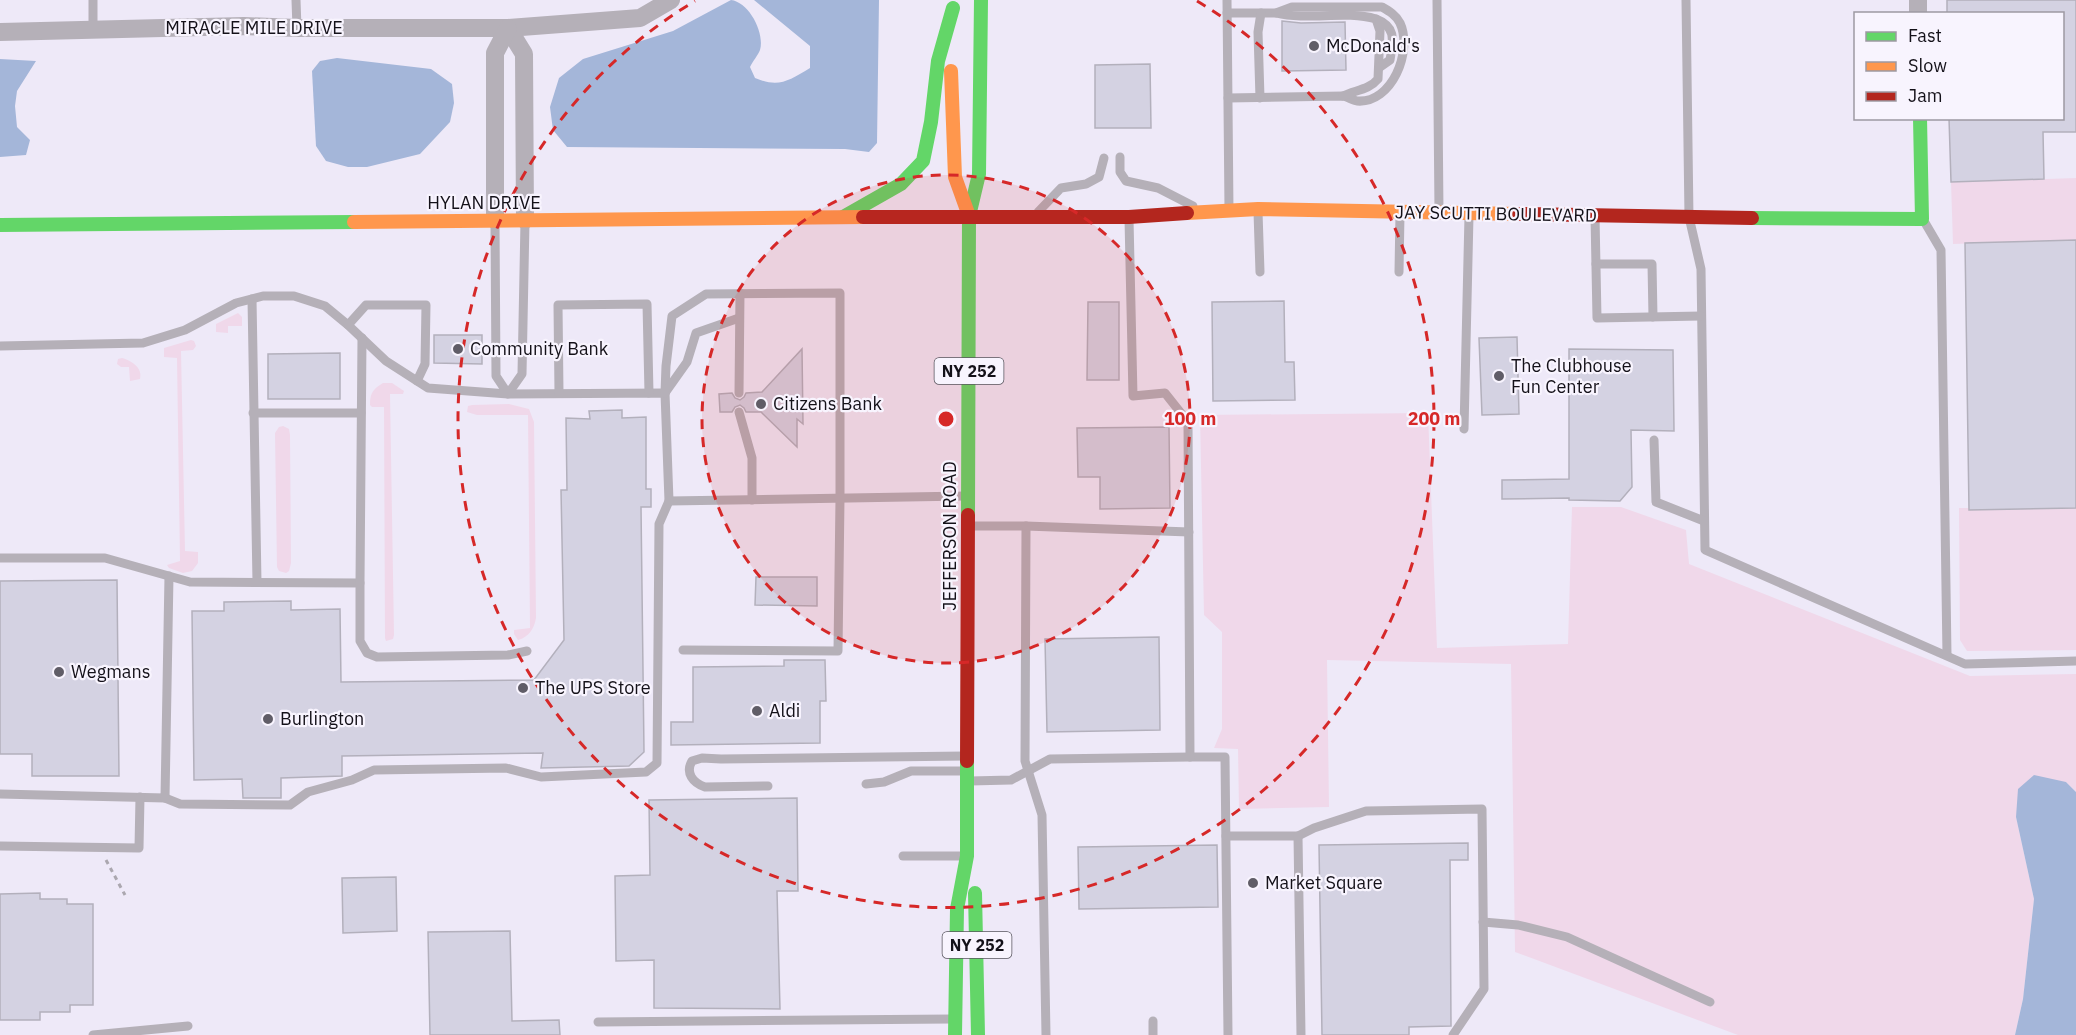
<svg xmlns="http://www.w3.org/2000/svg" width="2076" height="1035" font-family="'IBM Plex Sans',sans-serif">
  <rect width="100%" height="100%" fill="#eee9f8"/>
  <g fill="#f0d8ea">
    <polygon points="2076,178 2076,240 1953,244 1951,182"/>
    <polygon points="238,313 242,317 242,326 228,326 228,333 216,332 216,324"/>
    <polygon points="191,340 194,341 196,346 193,350 181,351 185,551 198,552 198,563 192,571 183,573 169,568 167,565 180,561 177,358 164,357 164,348"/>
    <path d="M 122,358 C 132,361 143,368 140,379 L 130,381 L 129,367 L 121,367 L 117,364 L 118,359 Z"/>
    <path d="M 383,383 L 392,383 L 404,391 L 403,394 L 390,394 L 394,635 L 393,639 L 386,641 L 385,638 L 384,407 L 372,407 L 370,405 C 370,393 373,389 383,383 Z"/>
    <path d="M 509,404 L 529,409 L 534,422 L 536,618 C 534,629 529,637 518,640 L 514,634 L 514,630 L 530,628 L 528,415 L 477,415 L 467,412 L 468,406 L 472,405 Z"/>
    <polygon points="1428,413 1437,648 1568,644 1572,507 1621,507 1686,530 1689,564 1970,676 2076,674 2076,792 2066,782 2016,817 2034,899 2023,999 2015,1035 1738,1035 1515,952 1511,664 1327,660 1329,807 1239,809 1238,749 1214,748 1222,729 1222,632 1204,615 1200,415"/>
    <polygon points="283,426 289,429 290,435 291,563 289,571 286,573 279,571 277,567 275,433 279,427"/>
    <polygon points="1959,508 2076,508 2076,650 1967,651 1960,640"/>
  </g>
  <g fill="#a4b6d9">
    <path d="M 731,0 C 749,2 765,33 760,50 C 758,55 753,61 750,67 L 755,78 C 779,88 788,81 810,68 L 810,46 L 754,0 L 879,0 L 877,143 L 869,152 L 845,149 L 567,147 L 553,130 L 550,107 L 559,78 L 583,59 L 673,31 Z"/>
    <polygon points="337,58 431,69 452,84 454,103 450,122 420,154 367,167 348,167 326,161 316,146 312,71 320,61"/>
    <polygon points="0,59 36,61 17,91 15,106 17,127 30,140 26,155 0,157"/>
    <polygon points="2034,775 2066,782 2076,792 2076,1035 2015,1035 2023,999 2034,899 2016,817 2018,789"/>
  </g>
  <g fill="#d4d2e2" stroke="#b3b0bc" stroke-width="1.5">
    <polygon points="1947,0 2076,0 2076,132 2043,132 2044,179 1951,182 1949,118 2062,118 2062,14 1947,14"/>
    <polygon points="1282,21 1301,23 1345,22 1346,70 1282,71"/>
    <polygon points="1150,64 1151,128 1095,128 1095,65"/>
    <polygon points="2076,240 2076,508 1969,510 1965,243"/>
    <polygon points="1284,301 1285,362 1294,362 1295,400 1213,401 1212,302"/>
    <polygon points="1088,302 1119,302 1119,380 1087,380"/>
    <polygon points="434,335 482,335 482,364 434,363"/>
    <polygon points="1517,337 1519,414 1482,415 1479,338"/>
    <polygon points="802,349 803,424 797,419 797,447 761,412 746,412 744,408 740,405 735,407 732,412 720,412 719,394 732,393 735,398 740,400 744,397 746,393 762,392"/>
    <polygon points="1569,349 1673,350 1674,431 1631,430 1632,487 1620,501 1569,500 1569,498 1502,499 1502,480 1569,479"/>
    <polygon points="340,353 340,399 268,399 268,354"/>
    <polygon points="622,410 622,418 646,417 646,489 651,489 651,507 641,507 644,752 629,766 541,768 543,753 342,756 342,776 281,778 281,798 243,798 242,779 194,780 192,611 224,611 224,602 291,601 291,610 340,609 341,682 534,680 564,640 561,490 567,490 566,418 590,419 589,411"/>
    <polygon points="1169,427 1170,508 1100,509 1100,477 1078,477 1077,428"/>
    <polygon points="756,577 817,577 817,606 755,605"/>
    <polygon points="117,580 119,776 32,776 32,754 0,754 0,581"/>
    <polygon points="1159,637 1160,730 1047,732 1045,639"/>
    <polygon points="784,660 825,660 826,701 820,701 820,743 671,745 671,722 693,722 693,667 784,666"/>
    <polygon points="797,798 798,891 777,891 780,1009 654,1008 654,960 616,961 615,876 650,875 649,800"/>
    <polygon points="1468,843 1468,860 1450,860 1451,1026 1409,1027 1409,1035 1322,1035 1319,845"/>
    <polygon points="1217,845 1218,907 1079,909 1078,847"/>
    <polygon points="396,877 397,931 343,933 342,878"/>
    <polygon points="40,893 40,899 67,899 67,904 93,904 93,1005 70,1005 70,1012 40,1012 40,1020 0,1020 0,894"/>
    <polygon points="510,931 512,1021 559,1020 560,1035 430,1035 428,932"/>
  </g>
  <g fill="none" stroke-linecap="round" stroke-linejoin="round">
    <polyline stroke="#aba7af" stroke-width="3" stroke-dasharray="4.5 4.5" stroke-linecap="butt" points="106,860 125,895"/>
    <g stroke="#b5b0b8" stroke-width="9">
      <polyline points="296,0 297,28"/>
      <polyline points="1227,0 1229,210"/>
      <polyline points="1437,0 1439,211"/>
      <polyline points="1686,0 1689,217 1701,269 1705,550 1965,664 2076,661"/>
      <path d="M 1227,13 L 1276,13 L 1292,7 L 1382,7 C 1389,11 1396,15 1400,23 C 1413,51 1392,104 1357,101 C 1353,100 1347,97 1343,96 L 1228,98"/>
      <path d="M 1276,13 C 1309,21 1344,10 1376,19 L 1380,31 L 1378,79 C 1369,90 1355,90 1343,96"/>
      <path d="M 1376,19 C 1397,27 1393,41 1390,60 L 1380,67"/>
      <polyline points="93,29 93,0"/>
      <polyline points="1260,98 1258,32 1261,13"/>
      <polyline points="1120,157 1120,172 1126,181 1158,188 1193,206"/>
      <polyline points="1038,212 1061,188 1086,184 1099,177 1104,158"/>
      <polyline points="1258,212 1260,272"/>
      <polyline points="1595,216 1597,318 1701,316"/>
      <polyline points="1129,219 1133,396 1165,393 1188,422 1190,757 1225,757 1228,1035"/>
      <polyline points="1924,221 1941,250 1947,655"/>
      <polyline points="495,223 496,376 508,394 522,374 525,221"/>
      <polyline points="1596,264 1652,264 1653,317"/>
      <polyline points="1399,272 1400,214"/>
      <polyline points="252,299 257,582"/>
      <polyline points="348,325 366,305 426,305 425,364 417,381"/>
      <polyline points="0,346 143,343 185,330 236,303 263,296 294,296 325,306 348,325 386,361 428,388 508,394 665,393 669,501 965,496"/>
      <polyline points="559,393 558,305 647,304 649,393"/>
      <polyline points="665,393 666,366 672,316 706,294 840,293 840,499 838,651 683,650"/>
      <polyline points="665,393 687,362 696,333 739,318"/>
      <polyline points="739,393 740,293"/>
      <polyline points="739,412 752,458 752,500"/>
      <polyline points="253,413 361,413"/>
      <polyline points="1464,429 1469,216"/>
      <polyline points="1654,440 1656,502 1704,521"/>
      <polyline points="973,526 1026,526 1025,761 1042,815 1046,1035"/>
      <polyline points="1026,526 1189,532"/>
      <polyline points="0,558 105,558 190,582 360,583 360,641 367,653 377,657 508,655 527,651"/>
      <polyline points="360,583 362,338"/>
      <polyline points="970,781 1011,780 1050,759 1190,757"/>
      <polyline points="866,784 884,782 911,771 963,771"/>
      <path d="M 768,786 L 705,787 C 693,783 685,773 692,761 L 702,758 L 721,759 L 965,756"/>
      <polyline points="0,794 165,798 169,576"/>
      <polyline points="165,798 180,804 290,805 308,792 352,780 374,770 506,768 541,777 646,772 657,763 659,524 669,501"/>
      <polyline points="1226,836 1298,836 1301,1035"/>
      <polyline points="1298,836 1314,828 1366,811 1482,809 1484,989 1453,1035"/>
      <polyline points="0,846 139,848 140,797"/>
      <polyline points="903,856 964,856"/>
      <polyline points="1483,922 1518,925 1567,937 1710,1002"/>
      <polyline points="1153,1021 1153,1035"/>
      <polyline points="598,1022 952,1019"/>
      <polyline points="93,1035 188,1026"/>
    </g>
    <g stroke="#b5b0b8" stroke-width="18">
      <polyline points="1918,0 1918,14"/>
      <polyline points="508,28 524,54 525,220"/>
      <polyline points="0,32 244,26 297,28 508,28 640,18 671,0"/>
      <polyline points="495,220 495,53 508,28"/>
    </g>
    <g stroke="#63d668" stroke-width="14">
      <polyline points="843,217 901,184 923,161 931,122 938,61 953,8"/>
      <polyline points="1752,218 1922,219 1920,118"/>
      <polyline points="0,225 354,222"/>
      <polyline points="968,515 969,216 979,174 981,0"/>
      <polyline points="975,893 978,1035"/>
      <polyline points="955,1035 957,909 967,856 967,761"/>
    </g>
    <g stroke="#ff974d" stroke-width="14">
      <polyline points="951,71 955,177 969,216"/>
      <polyline points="1187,213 1258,209 1519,214"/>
      <polyline points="354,222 863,217"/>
    </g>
    <g stroke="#b3261e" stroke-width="14">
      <polyline points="1519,214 1752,218"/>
      <polyline points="863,217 1129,217 1187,213"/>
      <polyline points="967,761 968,515"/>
    </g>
  </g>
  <circle cx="946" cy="419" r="244" fill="#d62828" fill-opacity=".12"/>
  <g fill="none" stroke="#d62828" stroke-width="3" stroke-dasharray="10 8">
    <circle cx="946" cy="419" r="244"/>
    <path d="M1197 1A488 488 0 1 1 695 1"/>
  </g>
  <g fill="#605d67" stroke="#f8f4fe" stroke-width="2">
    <circle cx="1314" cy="46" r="6"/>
    <circle cx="458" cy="349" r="6"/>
    <circle cx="1499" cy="376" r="6"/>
    <circle cx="761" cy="404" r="6"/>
    <circle cx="59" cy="672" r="6"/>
    <circle cx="523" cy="688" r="6"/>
    <circle cx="757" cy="711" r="6"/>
    <circle cx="268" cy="719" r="6"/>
    <circle cx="1253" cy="883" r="6"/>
  </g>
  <g text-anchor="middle" stroke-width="4.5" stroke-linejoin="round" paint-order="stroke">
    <g fill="#f8f4fe" stroke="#58555e" stroke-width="1.5">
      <rect x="934.5" y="358" width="69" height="26" rx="4.5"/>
      <rect x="942.5" y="932" width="69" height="26" rx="4.5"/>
    </g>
    <g font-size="16" font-weight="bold" fill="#141119">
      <text x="969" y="377">NY 252</text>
      <text x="977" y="951">NY 252</text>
    </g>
    <g font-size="18" fill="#141119" stroke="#f8f4fe">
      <text x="254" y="34">MIRACLE MILE DRIVE</text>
      <text x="484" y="209">HYLAN DRIVE</text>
      <text transform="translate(1496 214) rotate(1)" y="6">JAY SCUTTI BOULEVARD</text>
      <text transform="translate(950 536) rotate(-90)" y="6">JEFFERSON ROAD</text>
    </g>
    <g font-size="18" fill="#141119" stroke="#f8f4fe" text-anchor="start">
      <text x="1326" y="52">McDonald's</text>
      <text x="470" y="355">Community Bank</text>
      <text x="1511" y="372">The Clubhouse<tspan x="1511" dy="21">Fun Center</tspan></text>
      <text x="773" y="410">Citizens Bank</text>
      <text x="71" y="678">Wegmans</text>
      <text x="535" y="694">The UPS Store</text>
      <text x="769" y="717">Aldi</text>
      <text x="280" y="725">Burlington</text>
      <text x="1265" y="889">Market Square</text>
    </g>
  </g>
  <circle cx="946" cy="419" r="9" fill="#d62828" stroke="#f8f4fe" stroke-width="3"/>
  <g font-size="18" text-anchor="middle" font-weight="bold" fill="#d62828" stroke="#f8f4fe" stroke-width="4.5" stroke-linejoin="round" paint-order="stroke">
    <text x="1190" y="425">100 m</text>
    <text x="1434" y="425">200 m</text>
  </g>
  <rect x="1854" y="12" width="210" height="108" fill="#f8f4fe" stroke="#9d99a2" stroke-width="1.5"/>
  <rect x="1866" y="32" width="30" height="9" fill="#63d668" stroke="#9d99a2" stroke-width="1.5"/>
  <text x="1908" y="42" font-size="18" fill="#141119">Fast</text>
  <rect x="1866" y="62" width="30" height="9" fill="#ff974d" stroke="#9d99a2" stroke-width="1.5"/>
  <text x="1908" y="72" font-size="18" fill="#141119">Slow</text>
  <rect x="1866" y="92" width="30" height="9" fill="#b3261e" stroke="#9d99a2" stroke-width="1.5"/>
  <text x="1908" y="102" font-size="18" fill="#141119">Jam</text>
</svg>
